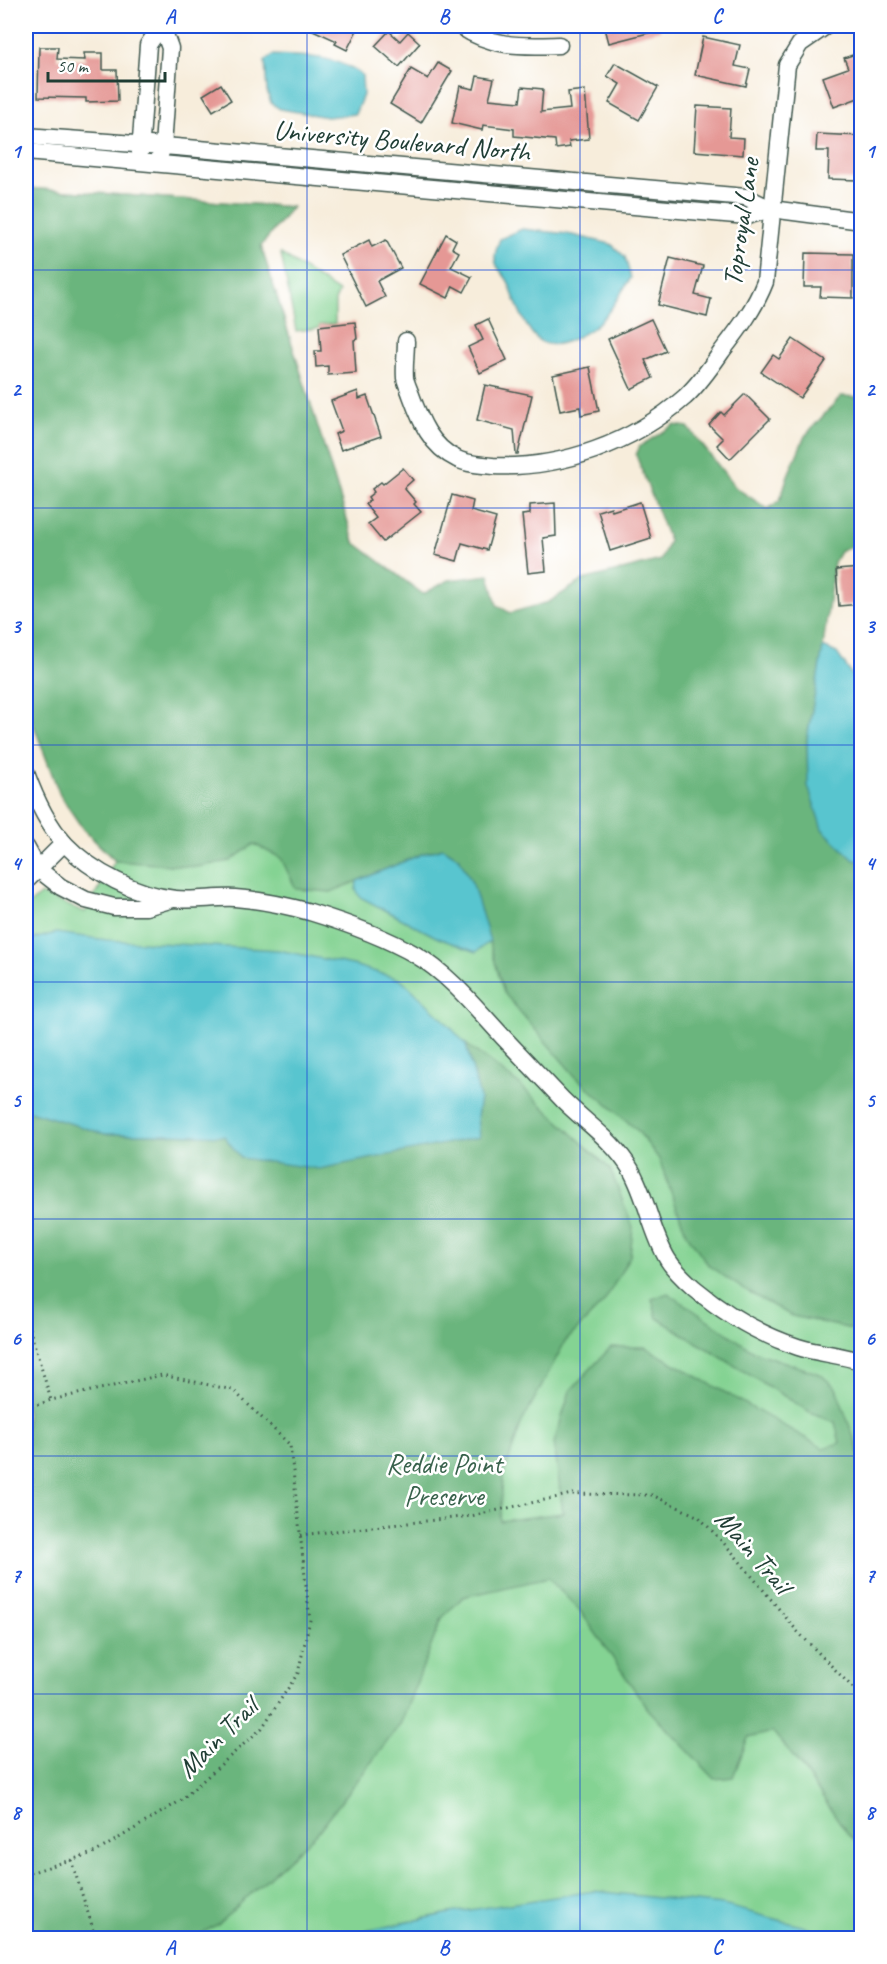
<svg xmlns="http://www.w3.org/2000/svg" width="887" height="1964" font-family="Caveat,sans-serif">
  <rect width="100%" height="100%" fill="#fff"/>
  <filter id="ink" filterUnits="userSpaceOnUse"><feTurbulence type="fractalNoise" baseFrequency=".0167" numOctaves="2"/><feDisplacementMap in="SourceGraphic" scale="12" xChannelSelector="R" yChannelSelector="G"/><feConvolveMatrix kernelMatrix="1 2 1 2 8 2 1 2 1" color-interpolation-filters="sRGB"/></filter>
  <filter id="wash" filterUnits="userSpaceOnUse"><feTurbulence type="fractalNoise" baseFrequency=".008" numOctaves="4" result="noise"/><feDisplacementMap in="SourceGraphic" scale="24" xChannelSelector="R" yChannelSelector="G"/><feGaussianBlur stdDeviation="1.35" result="paint"/><feColorMatrix in="noise" values="0 0 0 0 0 0 0 0 0 0 0 0 0 0 0 0 0 1.4 0 .05"/><feComposite in="paint" operator="in"/></filter>
  <g filter="url(#wash)">
    <rect width="100%" height="100%" fill="#f7eddb"/>
    <g fill="#84d393" stroke="#528864" stroke-width="1.5">
      <polygon points="26,188 292,207 261,246 437,805 861,1196 861,1938 835,1935 450,1913 334,1938 26,1938 26,907 41,894 85,912 115,861 83,829 60,795 26,704"/>
      <polygon points="281,254 339,292 335,301 335,324 320,325 319,328 296,331"/>
    </g>
    <g fill="#6bb57d" stroke="#457958" stroke-width="1.5">
      <polygon points="26,188 292,207 261,246 354,542 423,594 449,580 489,575 497,605 510,613 549,602 583,580 661,560 669,541 636,455 640,446 674,425 688,427 736,488 768,509 780,500 788,475 805,436 841,396 861,397 861,545 841,550 834,562 823,647 807,739 808,786 854,860 861,861 861,1331 792,1316 748,1292 709,1266 686,1233 659,1159 638,1131 575,1076 504,993 473,885 459,858 443,848 422,854 331,892 296,889 281,858 254,844 230,861 197,867 116,861 83,829 60,795 26,704"/>
      <polygon points="466,1044 520,1085 610,1169 633,1227 630,1256 604,1302 565,1342 521,1424 503,1477 500,1521 563,1513 554,1443 570,1391 611,1347 645,1347 823,1448 840,1443 835,1422 810,1412 657,1318 652,1299 668,1293 755,1352 820,1374 836,1388 861,1458 861,1512 856,1514 862,1524 861,1846 848,1834 800,1765 773,1732 748,1738 733,1777 715,1779 648,1709 581,1612 548,1578 463,1597 442,1618 400,1725 317,1833 218,1924 194,1938 26,1938 26,1110 105,1134 479,1137 477,1117 480,1098"/>
    </g>
    <g fill="#58c5cf" stroke="#3c8182" stroke-width="1.5">
      <path d="M 273,55 C 308,57 332,54 362,75 L 363,95 L 355,114 L 327,117 L 280,109 L 271,103 L 267,91 L 265,61 Z"/>
      <path d="M 522,229 L 568,234 L 611,244 L 625,257 L 631,278 C 622,290 615,305 605,316 C 593,330 558,353 540,341 C 527,333 514,299 509,284 C 508,279 505,277 502,273 C 491,261 495,252 500,239 Z"/>
      <polygon points="823,647 837,653 861,688 861,861 854,860 822,829 808,786 807,739"/>
      <polygon points="443,848 459,858 473,885 490,941 476,952 438,938 360,897 356,890 357,881 422,854"/>
      <polygon points="56,933 107,940 278,950 353,965 402,980 442,1018 466,1044 480,1098 477,1117 479,1137 319,1169 241,1158 224,1136 170,1134 105,1134 26,1110 26,941"/>
      <polygon points="594,1891 723,1905 835,1935 855,1938 334,1938 450,1913"/>
    </g>
    <g id="blocks">
      <g fill="#e59895">
        <polygon points="304,26 359,26 347,50 335,44 337,41"/>
        <polygon points="616,26 660,26 660,30 609,43 605,28"/>
        <polygon points="389,31 400,41 408,32 420,43 399,67 375,46"/>
        <polygon points="703,37 740,45 735,66 750,69 746,86 695,75"/>
        <polygon points="39,47 58,47 57,59 85,60 84,53 103,53 103,70 117,70 118,101 86,102 86,98 38,97"/>
        <polygon points="861,52 861,97 834,107 823,77 848,68 844,58"/>
        <polygon points="438,63 452,71 421,123 390,104 411,69 428,79"/>
        <polygon points="615,63 658,87 639,120 609,103 620,84 607,76"/>
        <polygon points="477,76 494,79 489,99 520,102 522,87 543,89 541,112 570,109 568,92 585,90 589,139 569,141 570,147 556,149 555,140 514,136 514,129 483,125 482,130 452,123 460,86 474,89"/>
        <polygon points="221,84 231,100 213,111 203,95"/>
        <polygon points="697,106 731,108 729,137 744,138 743,155 694,151"/>
        <polygon points="817,134 861,136 861,160 859,160 858,180 828,179 829,151 816,151"/>
        <polygon points="446,234 456,240 452,248 459,252 451,267 472,277 464,292 453,286 448,298 420,284"/>
        <polygon points="369,240 372,247 386,240 401,268 377,281 385,297 366,307 340,255"/>
        <polygon points="805,253 853,254 853,298 820,297 821,287 804,287"/>
        <polygon points="670,258 703,266 695,295 711,299 707,317 658,305"/>
        <polygon points="488,319 507,360 480,373 468,347 483,340 476,325"/>
        <polygon points="651,319 666,351 645,360 653,378 631,389 608,339"/>
        <polygon points="355,322 357,339 354,340 356,373 328,375 328,366 316,367 315,351 321,351 319,326"/>
        <polygon points="793,339 826,361 800,398 761,372 773,355 779,359"/>
        <polygon points="590,367 599,411 581,415 580,407 560,411 553,375"/>
        <polygon points="485,385 532,395 518,454 516,454 514,430 477,420"/>
        <polygon points="358,391 359,399 367,396 381,436 341,450 335,434 342,431 331,401"/>
        <polygon points="745,394 770,419 730,459 717,445 723,439 709,425 721,412 724,415"/>
        <polygon points="403,468 413,480 404,488 416,502 414,504 421,512 383,542 368,524 376,518 365,504 370,500 368,497 374,492 372,489 381,482 383,484"/>
        <polygon points="452,495 473,501 471,511 496,518 487,550 462,543 457,561 435,555"/>
        <polygon points="640,502 651,538 610,551 598,511 611,507 612,511"/>
        <polygon points="555,503 556,536 543,538 546,571 528,573 522,515 530,514 530,505"/>
        <polygon points="861,568 861,604 839,606 836,570"/>
      </g>
    </g>
  </g>
  <g filter="url(#ink)">
    <use href="#blocks" fill-opacity="0" stroke="#3f574d" stroke-width="1.5"/>
    <g fill="none" stroke-linecap="round" stroke-linejoin="round">
      <defs>
        <g id="street">
          <path d="M 460,26 C 493,48 521,46 559,45"/>
          <polyline points="26,136 176,147 746,197 771,209 862,221"/>
          <polyline points="26,152 747,216 771,209"/>
          <polyline points="140,153 148,45 161,26"/>
          <polyline points="160,155 163,146 170,48 162,26"/>
          <path d="M 406,341 C 406,353 404,366 405,378 C 406,383 409,389 411,395 C 420,420 431,447 457,459 C 467,464 481,465 493,466 C 561,469 633,443 685,397 C 699,384 711,367 722,351 C 739,329 755,308 765,282 L 787,65 L 800,44 L 826,26"/>
          <path d="M 26,773 C 35,798 47,824 65,844 C 92,872 136,895 175,899 C 195,901 215,897 235,898 C 260,900 285,905 310,912 C 346,923 383,936 416,955 C 450,975 476,1008 503,1037 C 523,1058 543,1079 563,1100 C 586,1123 614,1141 631,1170 C 647,1198 651,1232 668,1260 C 675,1271 685,1280 694,1288 C 724,1313 761,1335 798,1347 C 819,1354 841,1354 862,1362"/>
          <polyline points="26,847 38,869 61,887 86,900 114,907 146,907 173,899"/>
          <polyline points="26,881 64,843"/>
        </g>
      </defs>
      <use href="#street" stroke="#3f574d" stroke-width="19"/>
      <g stroke="#3f574d" stroke-width="3" stroke-dasharray="1.5 4.5" stroke-linecap="butt">
        <polyline points="26,1317 51,1400"/>
        <polyline points="26,1409 51,1400 162,1375 233,1390 290,1445 310,1620 298,1673 262,1728 180,1801 96,1852 26,1874"/>
        <polyline points="300,1535 471,1516 572,1494 652,1495 699,1517 732,1552 797,1631 862,1697"/>
        <polyline points="71,1860 96,1938"/>
      </g>
      <use href="#street" stroke="#fff" stroke-width="16"/>
    </g>
  </g>
  <path fill="none" stroke="#1d4ed8" stroke-width="1.5" stroke-opacity="0.55" d="M 307,26 L 307,1938M 580,26 L 580,1938M 26,270 L 862,270M 26,508 L 862,508M 26,745 L 862,745M 26,982 L 862,982M 26,1219 L 862,1219M 26,1456 L 862,1456M 26,1694 L 862,1694"/>
  <g text-anchor="middle" stroke-width="5" stroke-linejoin="round" paint-order="stroke">
    <g font-size="28" fill="#1f3d34" stroke="#fff">
      <text transform="translate(402 140) rotate(5)" y="10">University Boulevard North</text>
      <text transform="translate(740 222) rotate(-82)" y="10">Toproyal Lane</text>
      <text transform="translate(754 1551) rotate(49)" y="10">Main Trail</text>
      <text transform="translate(217 1737) rotate(-45)" y="10">Main Trail</text>
    </g>
    <g font-size="28" fill="#38624c" stroke="#fff">
      <text x="444" y="1473">Reddie Point<tspan x="444" dy="32">Preserve</tspan></text>
    </g>
  </g>
  <rect width="887" height="1964" fill="none" stroke="#fff" stroke-width="66"/>
  <path d="M48 72v9h117v-9" fill="none" stroke="#1f3d34" stroke-width="3"/>
  <text x="57" y="72" font-size="18" fill="#1f3d34" stroke="#ffffff" stroke-width="4.5" paint-order="stroke">50 m</text>
  <rect x="33" y="33" width="821" height="1898" fill="none" stroke="#1d4ed8" stroke-width="2"/>
  <g font-size="20" text-anchor="middle" font-weight="bold" fill="#1d4ed8">
    <text x="170" y="23">A</text>
    <text x="444" y="23">B</text>
    <text x="717" y="23">C</text>
    <text x="16" y="158">1</text>
    <text x="870" y="158">1</text>
    <text x="16" y="396">2</text>
    <text x="870" y="396">2</text>
    <text x="16" y="633">3</text>
    <text x="870" y="633">3</text>
    <text x="16" y="870">4</text>
    <text x="870" y="870">4</text>
    <text x="16" y="1107">5</text>
    <text x="870" y="1107">5</text>
    <text x="16" y="1345">6</text>
    <text x="870" y="1345">6</text>
    <text x="16" y="1582">7</text>
    <text x="870" y="1582">7</text>
    <text x="16" y="1819">8</text>
    <text x="870" y="1819">8</text>
    <text x="170" y="1954">A</text>
    <text x="444" y="1954">B</text>
    <text x="717" y="1954">C</text>
  </g>
</svg>
